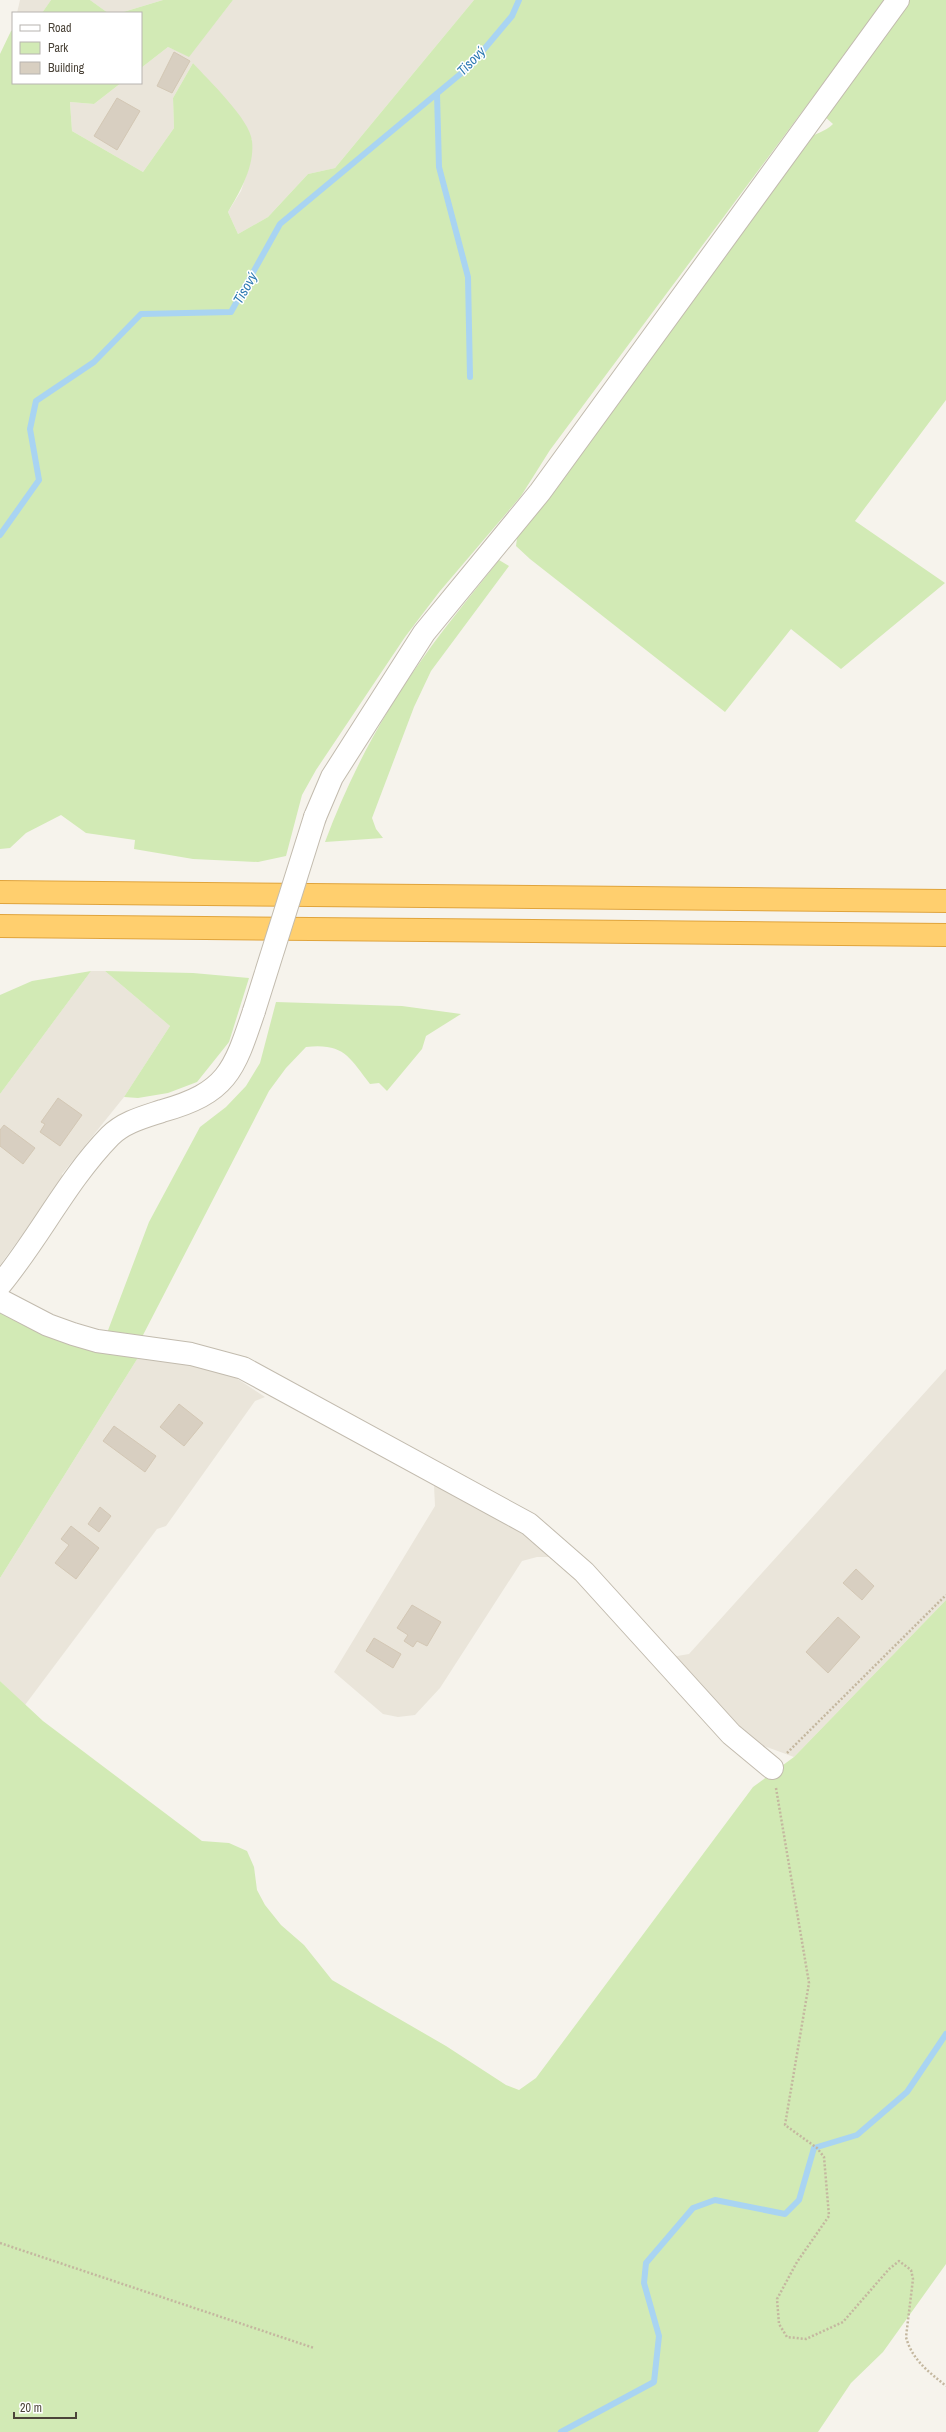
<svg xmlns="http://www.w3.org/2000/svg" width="946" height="2432" font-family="'Archivo Narrow',sans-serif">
  <rect width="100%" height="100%" fill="#f6f3ec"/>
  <g fill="#eae5da">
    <polygon points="20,0 51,0 42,13 17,13"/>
    <polygon points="90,0 163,0 120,13 108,13"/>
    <polygon points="233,0 474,0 335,168 308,174 268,217 238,234 228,212 241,191 250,164 252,140 193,63 173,98 174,128 143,172 72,131 70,102 94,104 121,83 141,83 141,68 168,47 189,56"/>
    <polygon points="91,971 105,971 170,1026 124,1097 62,1174 63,1179 0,1265 0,1094"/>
    <polygon points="139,1356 205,1363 233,1376 265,1397 255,1401 166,1526 157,1529 25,1705 0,1681 0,1578"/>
    <polygon points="946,1369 946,1600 794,1757 756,1743 736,1725 669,1653 677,1656 689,1654"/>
    <polygon points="434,1485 473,1503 531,1537 554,1557 537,1557 522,1561 440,1688 415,1715 398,1717 383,1714 334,1672 435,1506"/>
  </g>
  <g fill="#d2eab5">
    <polygon points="51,0 90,0 108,13 42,13"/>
    <polygon points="163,0 233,0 189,57 168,47 141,68 141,13 120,13"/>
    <path d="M 474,0 L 886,0 L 844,57 L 842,56 L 842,58 L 550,450 L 521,496 L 440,591 L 405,637 L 316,770 L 302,795 L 286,856 L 258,862 L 193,859 L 134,849 L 135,840 L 86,833 L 61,815 L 26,833 L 10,848 L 0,849 L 0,54 L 11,31 L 13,30 L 13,83 L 121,83 L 94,104 L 70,102 L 72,131 L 143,172 L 174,128 L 173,98 L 193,63 C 208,80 250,119 252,141 C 255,166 240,192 228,212 L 238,234 L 268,217 L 308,174 L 335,168 Z"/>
    <path d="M 910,0 L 946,0 L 946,400 L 855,521 L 945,583 L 841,669 L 791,629 L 725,712 L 530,559 L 516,546 L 517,538 L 806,140 C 815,133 825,132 833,124 L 824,116 Z"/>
    <path d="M 499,560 L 509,566 L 431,671 L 414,707 L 372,818 L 376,829 L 383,838 L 325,842 C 349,777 383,713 423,658 C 447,624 474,592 499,560 Z"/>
    <polygon points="91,971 0,1094 0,995 32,981"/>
    <polygon points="105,971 193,973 249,978 229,1042 197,1082 168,1093 138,1098 124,1097 170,1026"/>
    <path d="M 276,1002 L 402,1006 L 461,1014 L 426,1036 L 422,1049 L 387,1091 L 379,1083 L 370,1084 C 349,1057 344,1043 306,1047 L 286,1068 L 269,1091 L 142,1337 L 107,1333 L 149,1222 L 200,1127 L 226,1107 L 246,1086 L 260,1063 Z"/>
    <polygon points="0,1312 139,1356 0,1578"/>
    <polygon points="946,1600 946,2264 883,2352 851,2383 818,2432 0,2432 0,1681 43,1721 202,1841 229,1843 247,1851 254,1867 257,1890 265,1905 281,1925 304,1945 332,1980 446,2046 506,2085 519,2090 536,2078 753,1787 794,1757"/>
  </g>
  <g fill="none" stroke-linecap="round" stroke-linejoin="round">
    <g stroke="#a9d4f2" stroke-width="6">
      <polyline points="437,94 439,167 468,277 470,377"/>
      <polyline points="0,535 39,480 30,429 36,401 94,362 141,314 231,312 280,224 470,66 512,16 519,0"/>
      <polyline points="561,2432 654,2382 659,2336 644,2283 646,2263 693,2208 715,2200 785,2214 799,2200 814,2148 857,2135 907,2092 946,2034"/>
    </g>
  </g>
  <g fill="#d8cfc1" stroke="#d3c7b4">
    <polygon points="174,52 190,61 172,93 157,86"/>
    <polygon points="117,98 140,111 117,150 94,136"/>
    <polygon points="58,1098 82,1115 60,1146 40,1132 45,1124 41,1122"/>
    <polygon points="4,1125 35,1148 23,1164 0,1146 0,1130"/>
    <polygon points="179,1404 203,1423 184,1446 160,1427"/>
    <polygon points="114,1426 156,1456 145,1472 103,1441"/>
    <polygon points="100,1507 111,1516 99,1532 88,1524"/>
    <polygon points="71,1526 99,1548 76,1579 55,1563 69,1545 61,1539"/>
    <polygon points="856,1569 874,1586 862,1600 843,1583"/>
    <polygon points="412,1605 441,1622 427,1646 417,1641 413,1647 404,1641 408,1635 397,1628"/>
    <polygon points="838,1617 860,1637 828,1673 806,1652"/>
    <polygon points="374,1638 401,1654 393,1668 366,1651"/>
  </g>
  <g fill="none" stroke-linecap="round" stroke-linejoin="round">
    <defs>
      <g id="street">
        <polyline points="315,817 332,777 424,633 540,492 898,0"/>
        <path d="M 0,1285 C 39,1238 67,1180 110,1136 C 124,1122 144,1117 162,1111 C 227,1093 234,1071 254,1011"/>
        <polyline points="0,1300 48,1325 73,1334 97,1341 191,1354 243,1368 529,1524 584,1572 731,1734 772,1768"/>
      </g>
      <g id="highway">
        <polyline points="0,892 946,901"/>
        <polyline points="0,926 946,935"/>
      </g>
    </defs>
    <use href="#street" stroke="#c2bbae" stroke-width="24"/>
    <use href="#highway" stroke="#e0a43c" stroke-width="24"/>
    <g stroke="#c4b79f" stroke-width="2.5" stroke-dasharray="2 2" stroke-linecap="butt">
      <polyline points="787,1753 946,1595"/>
      <path d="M 776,1788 L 809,1983 L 785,2125 L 817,2148 L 824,2157 L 829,2216 L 797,2262 L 777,2299 L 779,2324 L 787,2337 L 806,2339 L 843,2322 L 889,2269 L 899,2261 L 911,2270 L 913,2279 L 906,2337 C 912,2360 929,2372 946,2386"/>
      <polyline points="0,2243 314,2348"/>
    </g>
    <use href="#street" stroke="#fff" stroke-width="22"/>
    <use href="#highway" stroke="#ffcf6e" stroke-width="22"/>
    <defs>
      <polyline id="street-bridge" points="254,1011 315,817"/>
    </defs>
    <use href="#street-bridge" stroke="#c2bbae" stroke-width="24" stroke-linecap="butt"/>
    <use href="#street-bridge" stroke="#fff" stroke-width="22"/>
  </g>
  <g text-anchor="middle" stroke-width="3" stroke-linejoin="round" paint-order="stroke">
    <g font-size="14" font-style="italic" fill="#2e7ab2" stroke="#fff">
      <text transform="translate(471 61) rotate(-46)" y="5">Tisový</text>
      <text transform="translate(245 288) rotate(-60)" y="5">Tisový</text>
    </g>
  </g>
  <rect x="12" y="12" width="130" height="72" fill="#ffffff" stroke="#b7b4b0"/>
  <rect x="20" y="25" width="20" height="6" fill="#ffffff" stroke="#b7b4b0"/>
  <text x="48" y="32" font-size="12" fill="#4b4439">Road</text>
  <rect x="20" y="42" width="20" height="12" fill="#d2eab5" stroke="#b7b4b0"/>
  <text x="48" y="52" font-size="12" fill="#4b4439">Park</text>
  <rect x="20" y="62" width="20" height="12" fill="#d8cfc1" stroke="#b7b4b0"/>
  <text x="48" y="72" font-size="12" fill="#4b4439">Building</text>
  <path d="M14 2412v6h62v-6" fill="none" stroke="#4b4439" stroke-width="2"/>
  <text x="20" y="2412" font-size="12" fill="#4b4439" stroke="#ffffff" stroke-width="3" paint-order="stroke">20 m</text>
</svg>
